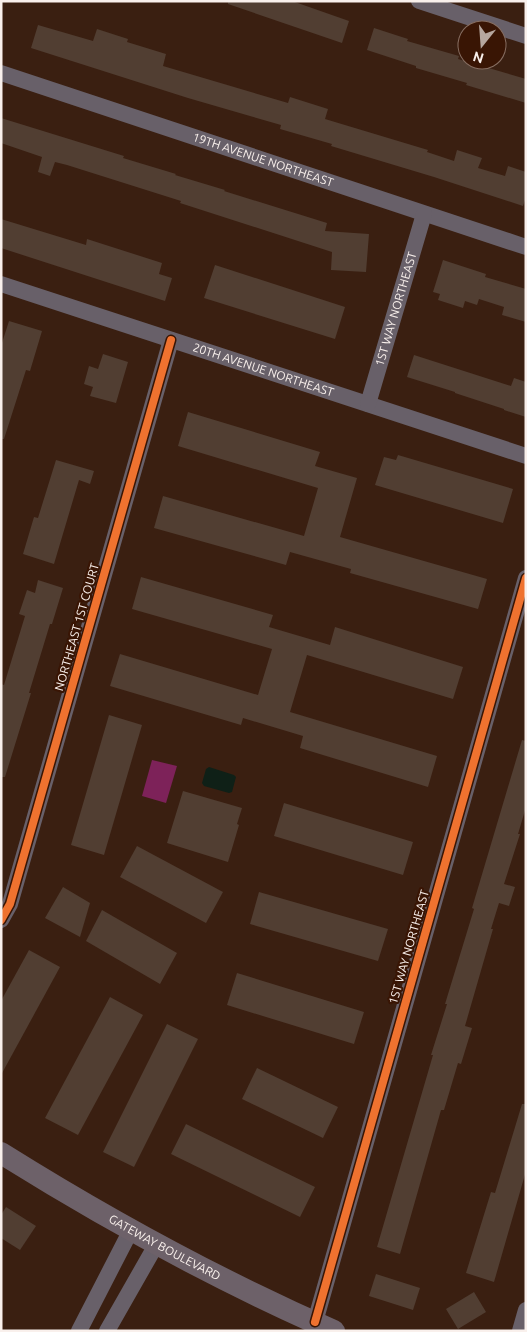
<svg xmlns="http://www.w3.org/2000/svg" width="527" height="1332" font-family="Ubuntu,sans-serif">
  <rect width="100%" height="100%" fill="#3a1f11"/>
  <polygon fill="#7d2259" points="152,760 177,766 166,803 142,796"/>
  <polygon fill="#0f2017" points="209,767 234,775 236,777 232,792 229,793 204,786 202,783 206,769"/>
  <g fill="#513e32">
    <polygon points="228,1 292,1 349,21 342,43 228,4"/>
    <polygon points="38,25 93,41 97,29 128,39 127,42 166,54 163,66 288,103 290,97 328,109 325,119 428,150 427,152 454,161 457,150 482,158 478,168 505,176 508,166 526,172 526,197 523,206 434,177 331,146 332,144 280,129 281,125 188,98 31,48"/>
    <polygon points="374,28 408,39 407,41 459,56 458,59 526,79 526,103 466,85 467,83 416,68 416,66 367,50"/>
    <polygon points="1,118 124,156 123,158 176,174 175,175 225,190 224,191 327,223 325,231 369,234 366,272 331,270 332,252 180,203 181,201 67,165 55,162 50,176 38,172 42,157 1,143"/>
    <polygon points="1,219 86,245 87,239 162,263 159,274 172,278 165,301 1,248"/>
    <polygon points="443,260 486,274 485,277 526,289 526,322 502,315 504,307 479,299 477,305 465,301 463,308 438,300 440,294 433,292"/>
    <polygon points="215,265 345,307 335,339 204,298"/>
    <polygon points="9,321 42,331 30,371 26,370 4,439 1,439 1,346"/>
    <polygon points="103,354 128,362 116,403 90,396 93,387 84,384 89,366 98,369"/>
    <polygon points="414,355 511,386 514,378 526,382 526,417 504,410 504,409 455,393 455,392 407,377"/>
    <polygon points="188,412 320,452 315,466 357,478 340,537 487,579 478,609 350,573 351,569 290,552 286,565 154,528 163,496 304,536 318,488 178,446"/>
    <polygon points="398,455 513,489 503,523 375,485 384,457 396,460"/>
    <polygon points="56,460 94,471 90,484 79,480 54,564 23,554 34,517 38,518"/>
    <polygon points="141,577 273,615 269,627 330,645 335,627 463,667 453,699 307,655 290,712 437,756 428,787 300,748 303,736 243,718 241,725 110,686 120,654 258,695 272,649 132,609"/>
    <polygon points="38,580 63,588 52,624 50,624 29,693 31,693 5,777 1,777 1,684 4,685 25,616 19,614 27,590 35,593"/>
    <polygon points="109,715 142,725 104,855 71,845"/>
    <polygon points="522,740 526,741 526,807 518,834 520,834 504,884 515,887 509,906 499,903 491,929 493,929 465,1026 472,1028 461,1064 458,1063 444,1110 441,1110 400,1254 377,1247 433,1055 431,1055 447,1004 445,1004 474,909 472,908"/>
    <polygon points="183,791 242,808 237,824 239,825 228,862 167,843"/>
    <polygon points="284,803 413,842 403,875 274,836"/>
    <polygon points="137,846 223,892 206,923 120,877"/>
    <polygon points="63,887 90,903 80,937 45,918"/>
    <polygon points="259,892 388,929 378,961 250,924"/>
    <polygon points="102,910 177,953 160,984 86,941"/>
    <polygon points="29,950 60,967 1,1075 1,1001"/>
    <polygon points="237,973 364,1012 354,1044 227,1005"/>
    <polygon points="110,997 143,1015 78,1135 45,1118"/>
    <polygon points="167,1024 198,1039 134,1167 103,1152"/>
    <polygon points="257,1068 338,1107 323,1138 242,1099"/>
    <polygon points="522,1104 526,1104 526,1171 494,1282 466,1273 491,1192 495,1193"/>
    <polygon points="186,1124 315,1187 300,1217 171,1154"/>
    <polygon points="6,1207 36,1226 20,1250 1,1238 1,1215"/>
    <polygon points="376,1274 420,1288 413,1310 369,1296"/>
    <polygon points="474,1292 486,1312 458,1329 446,1309"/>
  </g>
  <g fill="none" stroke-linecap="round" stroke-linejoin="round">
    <g stroke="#686069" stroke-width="16">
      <polyline points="419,1 526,36"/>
      <path id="s1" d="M 1,73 L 526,247"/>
      <path id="s2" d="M 1,284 L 526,456"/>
      <path id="s3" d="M 368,404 L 424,214"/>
      <polyline points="1,920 10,904 171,340"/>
      <polyline points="315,1322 526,578"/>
      <polyline points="79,1331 131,1230"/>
      <polyline points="107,1331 156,1245"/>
      <polyline points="520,1331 526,1310"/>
    </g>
    <path stroke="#6d6169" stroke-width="22" id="s4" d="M 1,1153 C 108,1220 218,1280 334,1331"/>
    <defs>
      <g id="cycleway">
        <polyline points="1,920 10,904 171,340"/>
        <polyline points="315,1322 526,578"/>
      </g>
    </defs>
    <use href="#cycleway" stroke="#391504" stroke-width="11"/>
    <use href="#cycleway" stroke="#ef722f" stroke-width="8"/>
  </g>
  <g text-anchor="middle" stroke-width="4.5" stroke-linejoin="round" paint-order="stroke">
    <g font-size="12" fill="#f9f0ec" stroke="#391504">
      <text dy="4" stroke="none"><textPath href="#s1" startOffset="276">19TH AVENUE NORTHEAST</textPath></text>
      <text dy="4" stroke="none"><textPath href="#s3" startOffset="99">1ST WAY NORTHEAST</textPath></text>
      <text dy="4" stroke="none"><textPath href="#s2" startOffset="276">20TH AVENUE NORTHEAST</textPath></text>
      <text transform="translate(77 627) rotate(-74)" y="4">NORTHEAST 1ST COURT</text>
      <text transform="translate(409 947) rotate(-74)" y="4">1ST WAY NORTHEAST</text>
      <text dy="4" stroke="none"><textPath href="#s4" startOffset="189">GATEWAY BOULEVARD</textPath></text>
    </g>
  </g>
  <rect width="527" height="1332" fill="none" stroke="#f9f0ec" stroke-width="5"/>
  <g transform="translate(482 45) rotate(197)"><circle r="24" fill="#391504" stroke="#866d61"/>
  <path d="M0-4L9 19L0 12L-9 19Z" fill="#b6a79f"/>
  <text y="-8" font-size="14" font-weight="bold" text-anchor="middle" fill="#f9f0ec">N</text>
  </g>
</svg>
